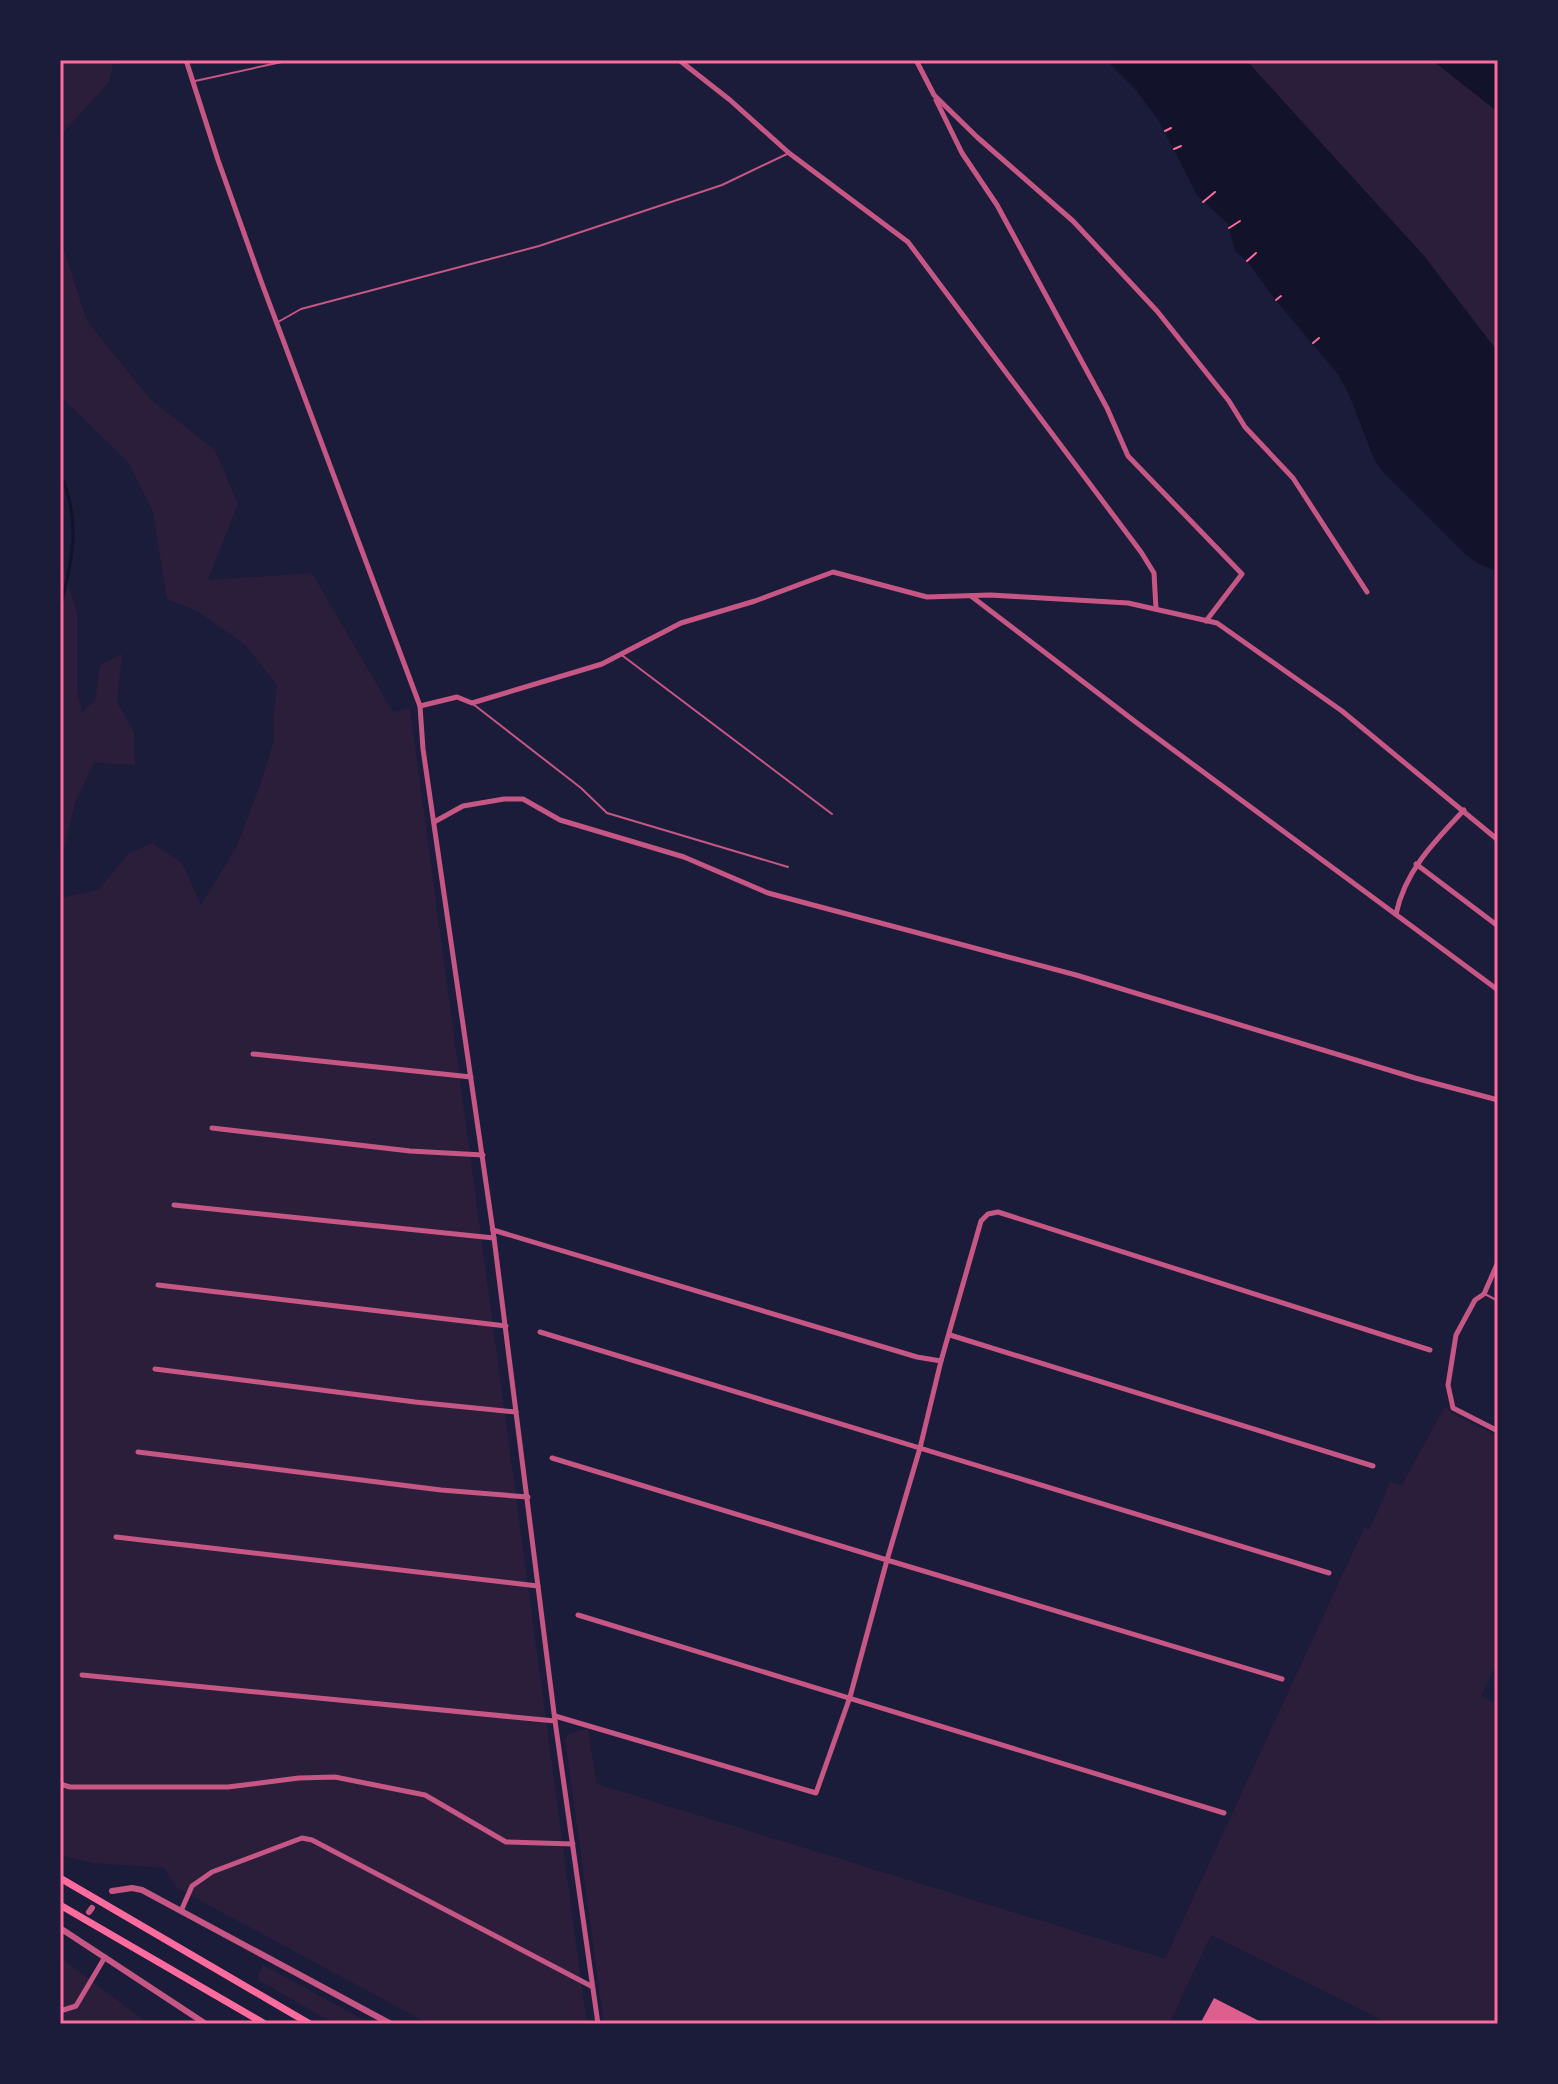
<svg xmlns="http://www.w3.org/2000/svg" width="1558" height="2084" font-family="'Sofia Sans Condensed',sans-serif">
  <rect width="100%" height="100%" fill="#1b1b3a"/>
  <g fill="#2a1e3b">
    <polygon points="60,60 114,60 109,82 60,136"/>
    <polygon points="1246,60 1432,60 1498,112 1498,352 1424,256"/>
    <polygon points="60,238 87,321 151,400 215,450 238,504 208,580 312,573 393,712 410,708 587,2024 429,2024 177,1888 164,1868 93,1863 60,1855 60,898 98,890 129,853 152,843 182,863 201,905 237,846 261,782 274,740 273,717 277,685 245,645 197,611 167,599 153,512 128,462 60,396"/>
    <polygon points="60,559 77,612 77,691 82,712 95,700 100,665 122,654 117,702 134,732 135,765 94,763 75,803 60,866"/>
    <polygon points="1445,1406 1455,1415 1498,1437 1498,1661 1481,1696 1498,1705 1498,2024 1390,2024 1211,1935 1169,2024 604,2024 565,1739 568,1734 588,1729 597,1784 1165,1959 1364,1528 1370,1529 1390,1482 1402,1485"/>
    <polygon points="60,1957 149,2024 60,2024"/>
    <polygon points="263,1965 371,2024 335,2024 257,1979"/>
  </g>
  <g fill="#12122b">
    <polygon points="1106,60 1246,60 1424,256 1498,352 1498,572 1479,564 1466,555 1382,471 1374,459 1348,392 1337,373 1273,297 1247,261 1235,251 1228,224 1197,195 1159,121 1136,90"/>
    <polygon points="1432,60 1498,60 1498,112"/>
  </g>
  <g fill="none" stroke-linecap="round" stroke-linejoin="round">
    <path stroke="#12122b" stroke-width="3" d="M 60,472 C 82,523 72,558 60,610"/>
  </g>
  <polygon fill="#dd5f8e" points="1214,1998 1265,2024 1200,2024"/>
  <g fill="none" stroke-linecap="round" stroke-linejoin="round">
    <g stroke="#ff6b9d" stroke-width="2">
      <polyline points="1165,131 1171,128"/>
      <polyline points="1174,149 1181,146"/>
      <polyline points="1203,202 1215,192"/>
      <polyline points="1229,228 1240,221"/>
      <polyline points="1247,261 1256,253"/>
      <polyline points="1276,300 1281,296"/>
      <polyline points="1313,343 1319,338"/>
    </g>
    <g stroke="#c65784" stroke-width="2">
      <polyline points="195,81 291,60"/>
      <polyline points="278,322 301,309 539,246 722,185 787,154"/>
      <polyline points="623,656 832,814"/>
      <polyline points="473,704 581,788 607,813 788,867"/>
      <polyline points="1485,1294 1498,1301"/>
    </g>
    <g stroke="#c65784" stroke-width="5">
      <polyline points="186,60 218,160 261,281 420,706 423,749 494,1238 555,1721 598,2024"/>
      <polyline points="679,60 730,100 789,153 908,242 1141,552 1154,573 1156,609"/>
      <polyline points="916,60 934,95 977,137 1073,221 1157,311 1229,401 1245,427 1293,478 1367,592"/>
      <polyline points="936,100 962,153 997,205 1107,408 1128,456 1242,574 1206,621"/>
      <polyline points="971,596 1137,723 1498,990"/>
      <polyline points="420,706 457,697 472,703 602,664 681,623 755,601 833,572 927,597 990,595 1128,603 1217,623 1342,711 1498,840"/>
      <polyline points="434,822 463,806 504,799 523,799 560,820 684,857 768,893 1076,975 1415,1078 1498,1100"/>
      <polyline points="1416,864 1498,926"/>
      <path d="M 1396,914 C 1405,871 1434,842 1464,810"/>
      <polyline points="253,1054 471,1077"/>
      <polyline points="212,1128 410,1151 483,1155"/>
      <polyline points="174,1205 494,1238"/>
      <polyline points="493,1230 917,1357 941,1361"/>
      <polyline points="1498,1262 1484,1294 1475,1300 1456,1335 1448,1385 1453,1408 1498,1431"/>
      <polyline points="158,1285 506,1326"/>
      <polyline points="540,1332 1329,1573"/>
      <polyline points="950,1335 1373,1466"/>
      <polyline points="155,1369 415,1402 516,1412"/>
      <polyline points="138,1452 441,1490 528,1497"/>
      <polyline points="552,1458 887,1560 850,1697 816,1793 555,1716"/>
      <polyline points="116,1537 538,1586"/>
      <polyline points="578,1615 1224,1813"/>
      <polyline points="82,1675 555,1721"/>
      <polyline points="1282,1679 887,1560 920,1448 941,1361 981,1221 988,1214 998,1212 1430,1350"/>
      <polyline points="60,1784 70,1787 228,1787 299,1778 335,1777 425,1795 506,1842 573,1844"/>
      <polyline points="181,1911 192,1886 212,1872 302,1838 312,1840 591,1986"/>
      <polyline points="60,2011 76,2006 105,1957"/>
    </g>
    <g stroke="#c65784" stroke-width="6">
      <polyline points="112,1891 132,1888 142,1890 391,2024"/>
      <polyline points="89,1912 92,1908"/>
      <polyline points="60,1928 206,2024"/>
    </g>
    <g stroke="#ff6b9d" stroke-width="7">
      <polyline points="60,1878 310,2024"/>
      <polyline points="60,1905 265,2024"/>
    </g>
  </g>
  <rect width="1558" height="2084" fill="none" stroke="#1b1b3a" stroke-width="124"/>
  <rect x="62" y="62" width="1434" height="1960" fill="none" stroke="#ff6b9d" stroke-width="3"/>
</svg>
